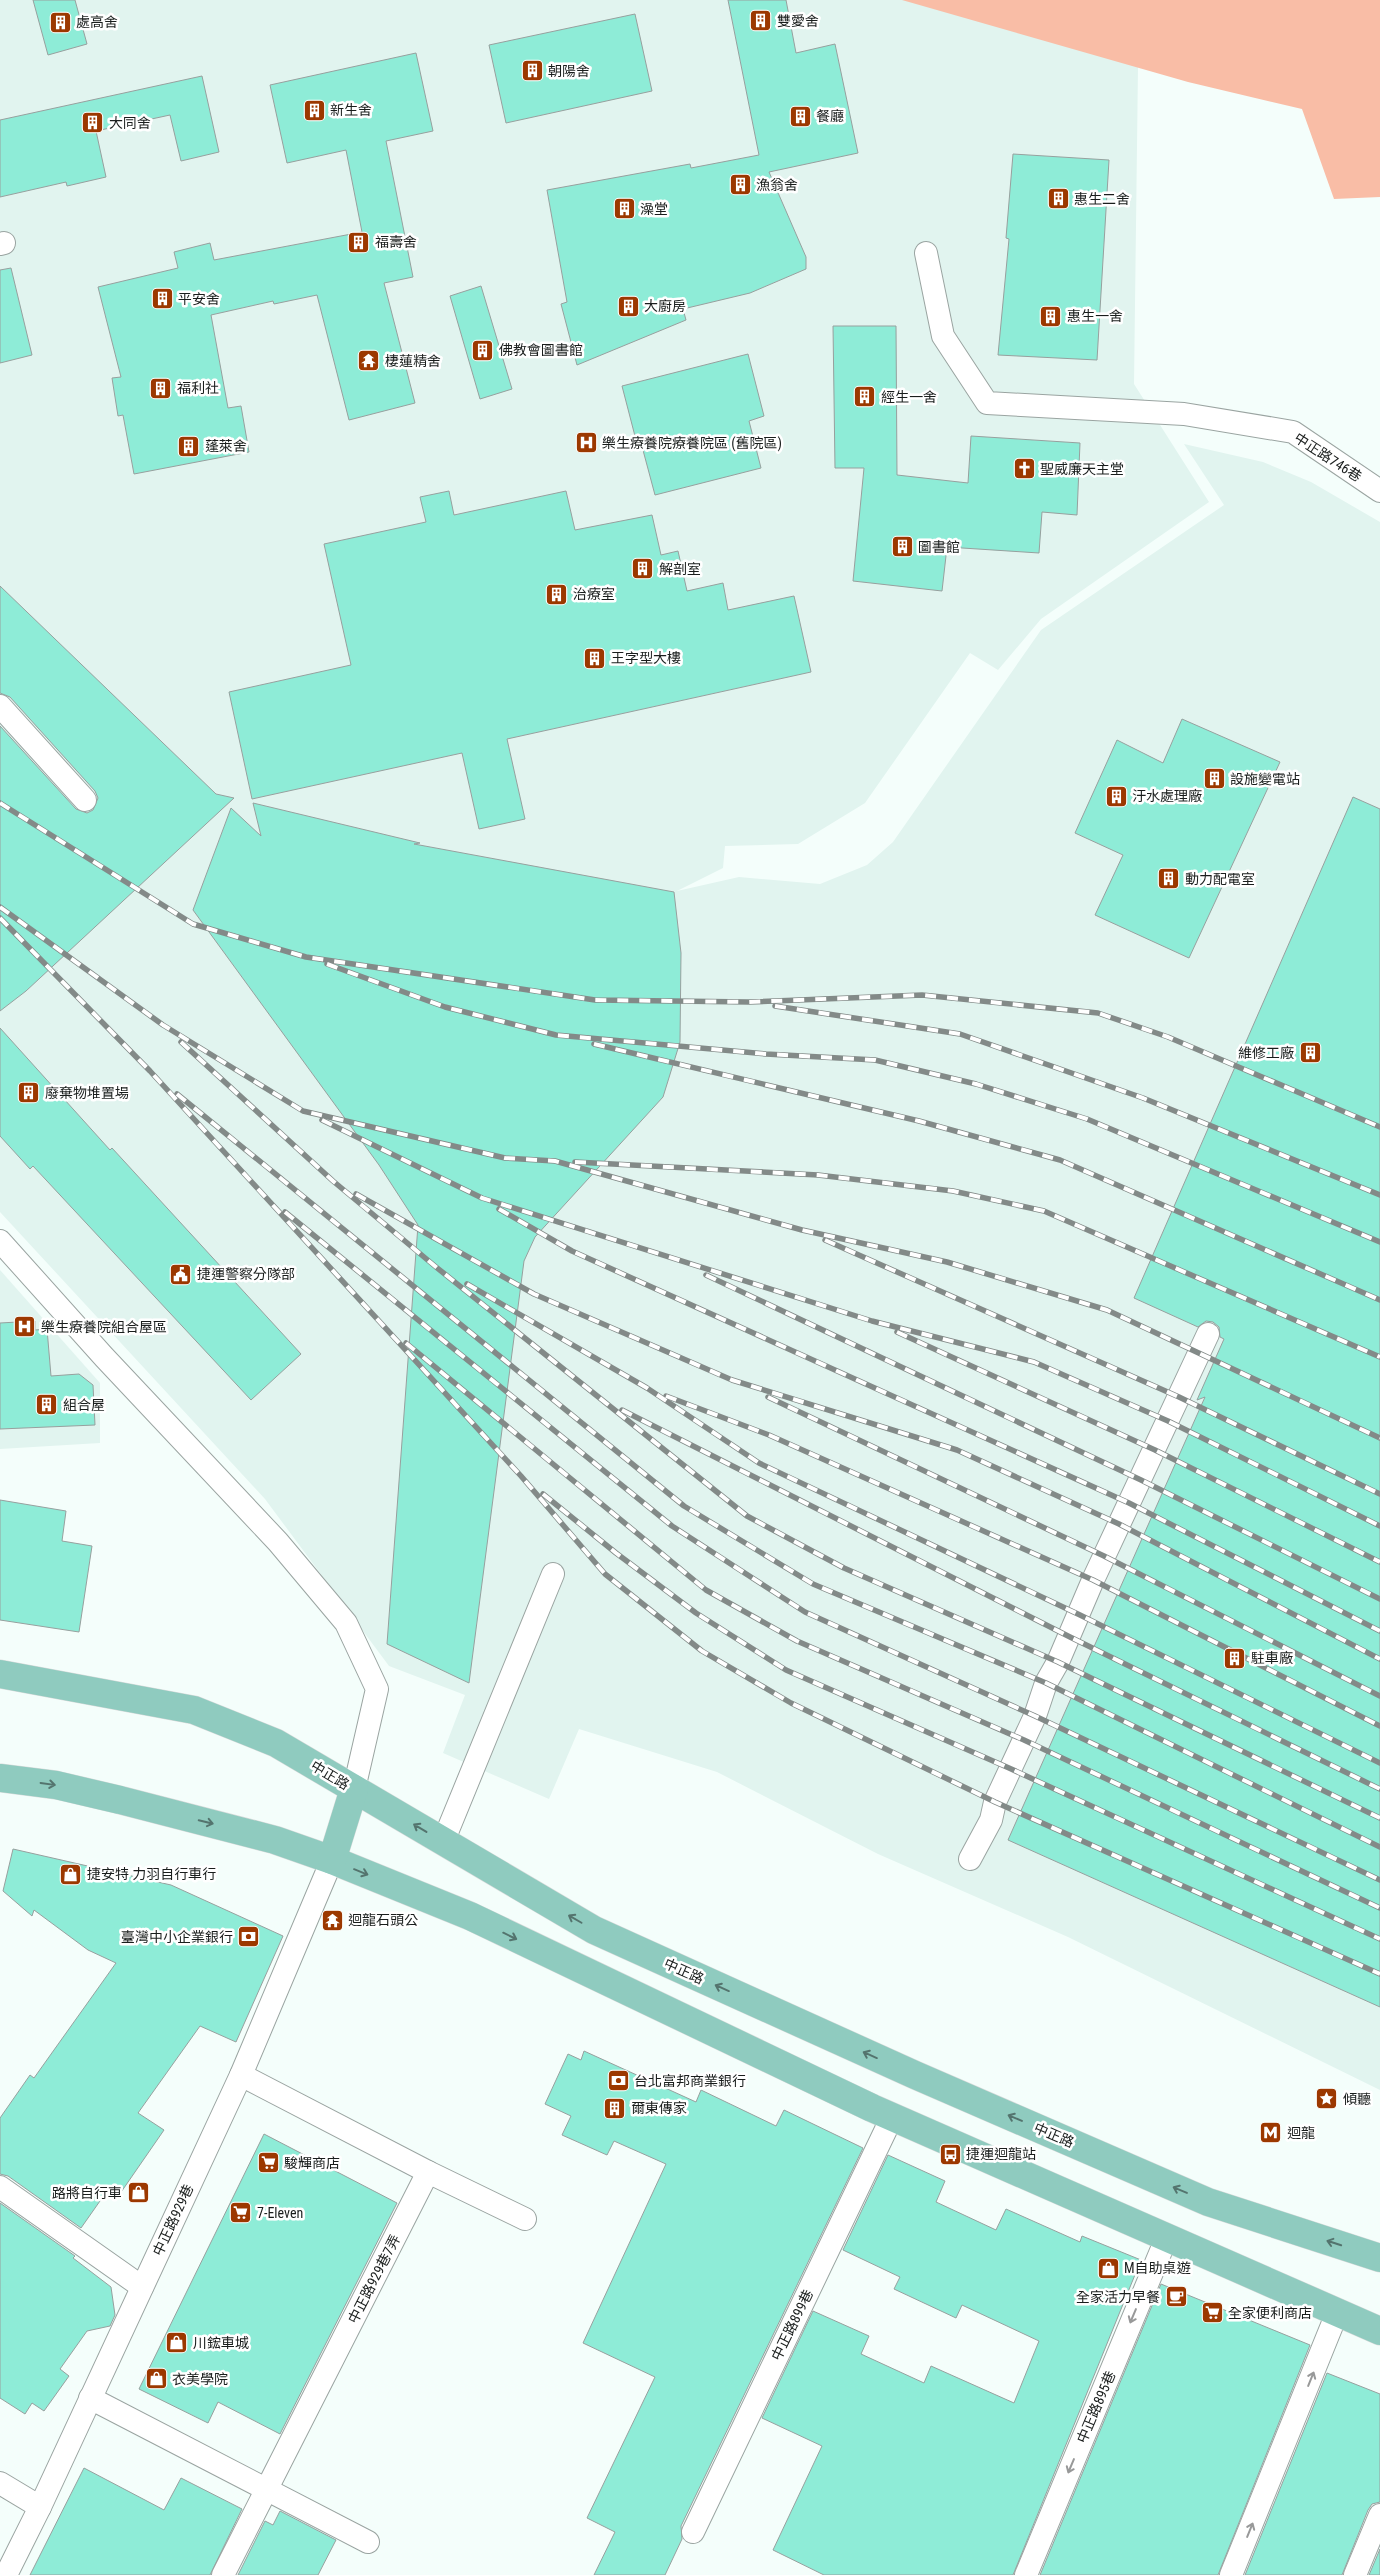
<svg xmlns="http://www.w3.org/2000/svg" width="1380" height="2575" font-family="'Roboto Condensed','Noto Sans TC',sans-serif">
  <rect width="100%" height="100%" fill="#f4fefb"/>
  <g fill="#e1f4ef">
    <polygon points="0,0 921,0 1138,67 1134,384 1209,502 1041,619 998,670 970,653 865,803 798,844 725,846 723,868 677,891 739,877 820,884 867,865 893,842 1041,630 1224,505 1184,444 1263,462 1311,482 1380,522 1380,2090 1068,1937 878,1854 717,1772 579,1729 549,1799 443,1753 465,1695 389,1666 265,1499 0,1212"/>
    <polygon points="0,1270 100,1383 100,1443 0,1449"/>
  </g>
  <polygon fill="#f9bda6" points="902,0 1380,0 1380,197 1334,199 1302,109 1188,82"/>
  <g fill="#8eecd7" stroke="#97a09e">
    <polygon points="33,0 75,0 87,44 48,55"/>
    <polygon points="728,0 786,0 796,53 835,44 858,153 769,172 806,257 806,269 750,293 683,309 686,320 577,365 561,304 567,302 547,190 690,164 691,168 759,155"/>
    <polygon points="635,14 652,91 506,123 489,45"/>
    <polygon points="416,53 433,131 386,141 413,277 384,283 415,403 349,420 317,295 274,304 273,301 211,315 228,408 241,406 249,452 134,474 123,415 118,416 112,378 121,377 98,287 178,268 174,252 210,243 214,260 362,232 346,150 287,163 270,85"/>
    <polygon points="202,76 219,152 181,161 170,115 96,131 106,177 67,186 66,182 0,197 0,120"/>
    <polygon points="1013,154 1109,160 1097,360 998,355 1009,239 1006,238"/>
    <polygon points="11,268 32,355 0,363 0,270"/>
    <polygon points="481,286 512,389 480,399 450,296"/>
    <polygon points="833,326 896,326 897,475 968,483 971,436 1080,443 1077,515 1042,512 1039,553 947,547 942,591 853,581 864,468 835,468"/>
    <polygon points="748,354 764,416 749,421 761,468 655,495 640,439 636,440 622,386"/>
    <polygon points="449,491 454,515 566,491 575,530 652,515 661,555 678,551 687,591 723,583 728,610 794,596 811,672 507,739 525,819 479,829 462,753 252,799 229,692 351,665 324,544 426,522 420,497"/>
    <polygon points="0,586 216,794 234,798 26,991 0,1011 0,726 76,809 87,813 93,810 98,798 95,791 10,697 0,693"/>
    <polygon points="1182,719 1280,762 1189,958 1095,915 1123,855 1075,833 1117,740 1163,763"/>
    <polygon points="1353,797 1380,809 1380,2007 1008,1840 1205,1397 1197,1400 1224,1339 1220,1337 1219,1327 1213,1322 1206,1321 1198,1327 1134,1298"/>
    <polygon points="253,803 420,843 414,844 674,892 681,953 680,1042 663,1097 535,1237 524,1261 469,1683 387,1644 418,1225 379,1165 193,910 231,808 261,836"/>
    <polygon points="0,1028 110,1150 112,1148 301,1354 251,1400 33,1166 30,1169 0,1136"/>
    <polygon points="35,1321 35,1330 47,1329 51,1376 79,1374 93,1385 95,1425 0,1429 0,1323"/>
    <polygon points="0,1500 66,1511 62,1541 92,1546 79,1632 0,1620"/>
    <polygon points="13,1849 171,1885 283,1936 236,2042 200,2026 138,2113 164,2130 117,2198 107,2191 81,2228 8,2176 0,2174 0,2118 30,2075 34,2078 116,1963 88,1950 34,1910 32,1916 3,1891"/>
    <polygon points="584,2051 696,2102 701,2090 776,2126 784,2110 863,2148 681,2526 682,2539 665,2575 594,2575 615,2532 587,2518 655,2377 583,2343 666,2164 614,2141 607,2155 562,2135 571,2116 545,2104 568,2054 581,2060"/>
    <polygon points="264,2134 397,2203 280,2434 218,2402 208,2423 139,2389"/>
    <polygon points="888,2155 945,2181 936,2202 996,2230 1006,2209 1080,2242 1082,2236 1141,2260 1013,2575 824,2575 773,2550 822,2446 762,2418 813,2311 869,2336 861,2354 924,2383 931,2366 1014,2403 1039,2341 962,2305 956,2318 894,2289 900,2277 843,2250"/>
    <polygon points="0,2203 75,2256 73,2258 111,2287 115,2315 110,2326 87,2331 60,2369 69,2376 44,2411 32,2403 25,2414 0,2398"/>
    <polygon points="1161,2284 1310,2345 1218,2575 1040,2575"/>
    <polygon points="1327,2373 1380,2394 1380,2502 1372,2504 1368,2510 1342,2575 1245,2575"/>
    <polygon points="84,2468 164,2510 181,2478 242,2509 210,2575 30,2575"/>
    <polygon points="280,2511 336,2540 318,2575 238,2575 265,2521 273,2525"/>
    <polygon points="1380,2549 1380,2575 1369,2575"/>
  </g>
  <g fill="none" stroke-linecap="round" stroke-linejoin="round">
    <defs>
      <g id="lane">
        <polyline points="0,244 4,243"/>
        <polyline points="926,253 943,336 987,403 1184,414 1293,432 1380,491"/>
        <polyline points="0,706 85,800"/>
        <polyline points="0,1241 104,1357 278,1542 346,1623 377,1689 354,1789"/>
        <polyline points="443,1842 553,1574"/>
        <polyline points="970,1859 991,1820 995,1802 1035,1716 1046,1683 1058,1662 1093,1580 1208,1334"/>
        <polyline points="428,2172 525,2219"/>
        <polyline points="0,2187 142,2287"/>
        <polyline points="90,2398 368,2542"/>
        <polyline points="0,2483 40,2507"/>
        <polyline points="693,2532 892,2117"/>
        <polyline points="6,2575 40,2507 241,2075 332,1860"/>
        <polyline points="223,2575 428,2172 241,2075"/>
        <polyline points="1026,2575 1166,2239"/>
        <polyline points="1231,2575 1337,2313"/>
        <polyline points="1355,2575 1380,2515"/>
      </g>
      <g id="primary">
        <polyline points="0,1674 194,1710 276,1743 594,1930 915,2075 1208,2202 1380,2258"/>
        <polyline points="0,1778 56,1785 120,1800 275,1840 332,1860 470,1916 872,2108 1380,2331"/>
        <polyline points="332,1860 354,1789"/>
      </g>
    </defs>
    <use href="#lane" stroke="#9aa4a1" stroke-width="24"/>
    <use href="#primary" stroke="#dadbdb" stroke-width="29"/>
    <use href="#lane" stroke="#fff" stroke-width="22"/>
    <use href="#primary" stroke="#8fcbbf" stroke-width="28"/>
    <defs>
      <g id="rail">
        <polyline points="0,803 193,924 306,957 595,1000 749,1002 922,995 1098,1013 1168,1037 1380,1127"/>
        <polyline points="0,907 163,1025 303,1111 505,1158 555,1161 802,1230 947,1262 1107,1310 1380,1438"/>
        <polyline points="0,918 150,1071 521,1476 605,1574 702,1651 791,1703 995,1802 1380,1974"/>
        <polyline points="327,964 445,1007 556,1035 766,1054 875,1060 976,1084 1087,1119 1380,1242"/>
        <polyline points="775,1006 960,1034 1143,1098 1380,1195"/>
        <polyline points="181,1042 333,1181 436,1267 747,1516 844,1568 1058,1662 1380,1818"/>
        <polyline points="594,1044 919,1121 1060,1160 1380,1300"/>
        <polyline points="177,1094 684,1506 813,1584 1046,1683 1380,1847"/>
        <polyline points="322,1120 482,1198 872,1321 1034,1362 1168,1421 1380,1526"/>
        <polyline points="575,1162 818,1175 953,1191 1044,1211 1380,1357"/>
        <polyline points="356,1194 534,1294 732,1380 957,1450 1119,1524 1380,1659"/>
        <polyline points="499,1209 572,1251 1129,1503 1380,1631"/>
        <polyline points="285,1212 672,1526 805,1612 1035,1716 1380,1880"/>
        <polyline points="825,1240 1179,1397 1380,1494"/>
        <polyline points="706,1275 1141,1480 1380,1599"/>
        <polyline points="467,1284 647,1388 759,1463 1080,1615 1380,1763"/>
        <polyline points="897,1332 1155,1450 1380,1562"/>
        <polyline points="406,1343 706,1590 797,1641 1024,1740 1380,1908"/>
        <polyline points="666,1396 769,1435 1093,1580 1380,1726"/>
        <polyline points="768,1397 1104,1556 1380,1696"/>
        <polyline points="622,1410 1070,1637 1380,1789"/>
        <polyline points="543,1494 616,1553 696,1613 786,1670 1009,1768 1380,1939"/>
      </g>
    </defs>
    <use href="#rail" stroke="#838a88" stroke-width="5.5"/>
    <use href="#rail" stroke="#fff" stroke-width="4" stroke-dasharray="11" stroke-linecap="butt"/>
  </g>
  <defs><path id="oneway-shaft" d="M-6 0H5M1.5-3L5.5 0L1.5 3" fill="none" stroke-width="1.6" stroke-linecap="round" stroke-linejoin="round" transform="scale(1.25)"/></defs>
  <g stroke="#54746e">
    <use href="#oneway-shaft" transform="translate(48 1784) rotate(8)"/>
    <use href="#oneway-shaft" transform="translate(206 1822) rotate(14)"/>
    <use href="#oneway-shaft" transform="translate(420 1828) rotate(-149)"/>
    <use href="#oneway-shaft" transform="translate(361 1872) rotate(22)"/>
    <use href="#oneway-shaft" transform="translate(575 1919) rotate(-150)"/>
    <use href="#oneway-shaft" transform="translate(510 1936) rotate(26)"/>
    <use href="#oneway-shaft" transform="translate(722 1988) rotate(-156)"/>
    <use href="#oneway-shaft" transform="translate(870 2055) rotate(-156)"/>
    <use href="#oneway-shaft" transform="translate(1015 2118) rotate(-157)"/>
    <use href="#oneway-shaft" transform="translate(1180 2190) rotate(-157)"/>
    <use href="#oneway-shaft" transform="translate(1334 2243) rotate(-162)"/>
  </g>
  <g stroke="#989999">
    <use href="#oneway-shaft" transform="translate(1133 2316) rotate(113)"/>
    <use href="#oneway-shaft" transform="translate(1311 2379) rotate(-68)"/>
    <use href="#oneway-shaft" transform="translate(1071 2466) rotate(113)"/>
    <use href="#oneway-shaft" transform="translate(1250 2530) rotate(-68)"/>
  </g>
  <defs>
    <symbol id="building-square" viewBox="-11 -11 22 22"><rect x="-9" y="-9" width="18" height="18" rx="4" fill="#9c3800" stroke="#fff"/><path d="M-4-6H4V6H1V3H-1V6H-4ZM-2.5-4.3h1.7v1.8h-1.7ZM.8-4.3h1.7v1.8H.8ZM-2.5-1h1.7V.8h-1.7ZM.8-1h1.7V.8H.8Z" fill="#fff"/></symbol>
    <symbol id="temple-square" viewBox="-11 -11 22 22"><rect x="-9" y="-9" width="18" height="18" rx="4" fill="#9c3800" stroke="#fff"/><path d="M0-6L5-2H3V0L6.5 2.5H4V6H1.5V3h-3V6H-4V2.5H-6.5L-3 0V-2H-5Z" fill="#fff"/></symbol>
    <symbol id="hospital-square" viewBox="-11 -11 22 22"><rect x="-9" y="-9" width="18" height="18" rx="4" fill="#9c3800" stroke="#fff"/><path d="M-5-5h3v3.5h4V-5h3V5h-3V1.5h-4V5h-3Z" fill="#fff"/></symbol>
    <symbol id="church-square" viewBox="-11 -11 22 22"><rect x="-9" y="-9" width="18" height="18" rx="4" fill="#9c3800" stroke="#fff"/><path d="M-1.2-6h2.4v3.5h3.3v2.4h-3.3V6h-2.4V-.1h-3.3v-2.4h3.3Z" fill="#fff"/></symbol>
    <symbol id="civic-square" viewBox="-11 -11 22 22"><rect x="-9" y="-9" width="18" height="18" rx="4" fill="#9c3800" stroke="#fff"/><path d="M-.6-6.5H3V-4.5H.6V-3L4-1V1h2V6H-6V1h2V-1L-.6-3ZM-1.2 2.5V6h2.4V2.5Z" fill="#fff"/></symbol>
    <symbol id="shop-square" viewBox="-11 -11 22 22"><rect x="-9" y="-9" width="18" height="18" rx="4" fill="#9c3800" stroke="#fff"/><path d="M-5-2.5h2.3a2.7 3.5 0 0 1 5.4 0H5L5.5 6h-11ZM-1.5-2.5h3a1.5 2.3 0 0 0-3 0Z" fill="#fff"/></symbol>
    <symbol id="bank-square" viewBox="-11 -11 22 22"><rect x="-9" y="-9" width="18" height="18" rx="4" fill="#9c3800" stroke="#fff"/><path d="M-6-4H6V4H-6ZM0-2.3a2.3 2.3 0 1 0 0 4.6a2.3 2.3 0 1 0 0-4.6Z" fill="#fff"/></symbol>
    <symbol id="sight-square" viewBox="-11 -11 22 22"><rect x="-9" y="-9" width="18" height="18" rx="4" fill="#9c3800" stroke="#fff"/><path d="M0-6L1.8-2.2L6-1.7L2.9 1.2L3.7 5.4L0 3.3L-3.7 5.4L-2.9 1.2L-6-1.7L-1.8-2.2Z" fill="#fff"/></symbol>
    <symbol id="metro-square" viewBox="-11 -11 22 22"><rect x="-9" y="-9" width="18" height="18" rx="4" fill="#9c3800" stroke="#fff"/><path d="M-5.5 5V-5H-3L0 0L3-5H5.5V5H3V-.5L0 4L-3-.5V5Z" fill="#fff"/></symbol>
    <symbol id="bus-square" viewBox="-11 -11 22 22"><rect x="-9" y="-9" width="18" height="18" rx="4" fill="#9c3800" stroke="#fff"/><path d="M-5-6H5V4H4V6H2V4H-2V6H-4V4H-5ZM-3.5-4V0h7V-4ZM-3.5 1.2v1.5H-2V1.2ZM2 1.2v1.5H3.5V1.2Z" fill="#fff"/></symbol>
    <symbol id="supermarket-square" viewBox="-11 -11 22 22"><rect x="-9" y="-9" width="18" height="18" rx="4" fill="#9c3800" stroke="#fff"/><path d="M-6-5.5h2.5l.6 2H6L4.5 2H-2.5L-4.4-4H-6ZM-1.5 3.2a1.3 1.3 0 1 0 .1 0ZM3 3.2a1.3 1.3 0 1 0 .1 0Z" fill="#fff"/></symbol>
    <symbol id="cafe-square" viewBox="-11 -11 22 22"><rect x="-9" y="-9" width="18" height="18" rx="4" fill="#9c3800" stroke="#fff"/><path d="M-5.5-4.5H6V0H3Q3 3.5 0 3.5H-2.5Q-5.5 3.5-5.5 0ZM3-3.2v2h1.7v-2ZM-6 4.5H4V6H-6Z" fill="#fff"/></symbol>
  </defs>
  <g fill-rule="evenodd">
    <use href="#building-square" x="748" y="8" width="25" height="25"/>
    <use href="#building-square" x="48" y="10" width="25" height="25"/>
    <use href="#building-square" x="520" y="58" width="25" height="25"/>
    <use href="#building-square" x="302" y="98" width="25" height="25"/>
    <use href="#building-square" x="788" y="104" width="25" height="25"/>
    <use href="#building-square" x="80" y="110" width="25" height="25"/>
    <use href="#building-square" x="728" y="172" width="25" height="25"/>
    <use href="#building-square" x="1046" y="186" width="25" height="25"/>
    <use href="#building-square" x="612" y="196" width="25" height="25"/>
    <use href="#building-square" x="346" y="230" width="25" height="25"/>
    <use href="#building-square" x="150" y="286" width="25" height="25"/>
    <use href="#building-square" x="616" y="294" width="25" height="25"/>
    <use href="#building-square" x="1038" y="304" width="25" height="25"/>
    <use href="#building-square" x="470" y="338" width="25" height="25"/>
    <use href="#temple-square" x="356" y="348" width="25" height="25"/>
    <use href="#building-square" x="148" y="376" width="25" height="25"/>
    <use href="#building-square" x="852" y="384" width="25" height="25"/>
    <use href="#hospital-square" x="574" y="430" width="25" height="25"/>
    <use href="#building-square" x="176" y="434" width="25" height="25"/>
    <use href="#church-square" x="1012" y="456" width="25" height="25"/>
    <use href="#building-square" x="890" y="534" width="25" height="25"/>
    <use href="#building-square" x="630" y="556" width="25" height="25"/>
    <use href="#building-square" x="544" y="582" width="25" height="25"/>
    <use href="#building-square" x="582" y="646" width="25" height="25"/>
    <use href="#building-square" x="1202" y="766" width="25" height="25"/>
    <use href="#building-square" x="1104" y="784" width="25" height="25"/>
    <use href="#building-square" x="1156" y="866" width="25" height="25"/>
    <use href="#building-square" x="1298" y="1040" width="25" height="25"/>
    <use href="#building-square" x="16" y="1080" width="25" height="25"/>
    <use href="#civic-square" x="168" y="1262" width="25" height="25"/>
    <use href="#hospital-square" x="12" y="1314" width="25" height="25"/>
    <use href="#building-square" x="34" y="1392" width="25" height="25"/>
    <use href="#building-square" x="1222" y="1646" width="25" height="25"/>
    <use href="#shop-square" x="58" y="1862" width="25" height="25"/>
    <use href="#temple-square" x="320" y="1908" width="25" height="25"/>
    <use href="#bank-square" x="236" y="1924" width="25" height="25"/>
    <use href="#bank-square" x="606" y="2068" width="25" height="25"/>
    <use href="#sight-square" x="1314" y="2086" width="25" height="25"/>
    <use href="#building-square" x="602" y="2096" width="25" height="25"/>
    <use href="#metro-square" x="1258" y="2120" width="25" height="25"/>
    <use href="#bus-square" x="938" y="2142" width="25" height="25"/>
    <use href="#supermarket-square" x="256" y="2150" width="25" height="25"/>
    <use href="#shop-square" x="126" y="2180" width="25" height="25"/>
    <use href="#supermarket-square" x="228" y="2200" width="25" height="25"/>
    <use href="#shop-square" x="1096" y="2256" width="25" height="25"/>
    <use href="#cafe-square" x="1164" y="2284" width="25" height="25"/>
    <use href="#supermarket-square" x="1200" y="2300" width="25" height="25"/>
    <use href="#shop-square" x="164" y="2330" width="25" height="25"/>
    <use href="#shop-square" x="144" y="2366" width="25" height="25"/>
  </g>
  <g text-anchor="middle" stroke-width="5" stroke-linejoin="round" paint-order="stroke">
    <g font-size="14" fill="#191d1c" stroke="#fff" text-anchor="start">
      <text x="777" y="26">雙愛舍</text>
      <text x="76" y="27">處高舍</text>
      <text x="548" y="76">朝陽舍</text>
      <text x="330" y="115">新生舍</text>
      <text x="816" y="121">餐廳</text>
      <text x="109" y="128">大同舍</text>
      <text x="756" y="190">漁翁舍</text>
      <text x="1074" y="204">惠生二舍</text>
      <text x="640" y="214">澡堂</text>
      <text x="375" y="247">福壽舍</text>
      <text x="178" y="304">平安舍</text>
      <text x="644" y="311">大廚房</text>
      <text x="1067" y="321">惠生一舍</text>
      <text x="499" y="355">佛教會圖書館</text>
      <text x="385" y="366">棲蓮精舍</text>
      <text x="177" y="393">福利社</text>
      <text x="881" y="402">經生一舍</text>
      <text x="602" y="448">樂生療養院療養院區 (舊院區)</text>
      <text x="205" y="451">蓬萊舍</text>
      <text x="1040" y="474">聖威廉天主堂</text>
      <text x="918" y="552">圖書館</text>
      <text x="659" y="574">解剖室</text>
      <text x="573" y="599">治療室</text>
      <text x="611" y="663">王字型大樓</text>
      <text x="1230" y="784">設施變電站</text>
      <text x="1132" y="801">汙水處理廠</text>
      <text x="1185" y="884">動力配電室</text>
      <text x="1294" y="1058" text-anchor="end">維修工廠</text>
      <text x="45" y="1098">廢棄物堆置場</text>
      <text x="197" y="1279">捷運警察分隊部</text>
      <text x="41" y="1332">樂生療養院組合屋區</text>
      <text x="63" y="1410">組合屋</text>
      <text x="1251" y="1663">駐車廠</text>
      <text x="87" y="1879">捷安特 力羽自行車行</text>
      <text x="348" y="1925">迴龍石頭公</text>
      <text x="233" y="1942" text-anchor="end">臺灣中小企業銀行</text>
      <text x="634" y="2086">台北富邦商業銀行</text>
      <text x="1343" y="2104">傾聽</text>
      <text x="631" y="2113">爾東傳家</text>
      <text x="1287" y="2138">迴龍</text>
      <text x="966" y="2159">捷運迴龍站</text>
      <text x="284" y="2168">駿輝商店</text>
      <text x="122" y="2198" text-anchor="end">路將自行車</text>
      <text x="257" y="2218">7-Eleven</text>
      <text x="1124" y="2273">M自助桌遊</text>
      <text x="1160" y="2302" text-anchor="end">全家活力早餐</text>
      <text x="1228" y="2318">全家便利商店</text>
      <text x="193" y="2348">川鋐車城</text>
      <text x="172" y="2384">衣美學院</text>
    </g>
    <g font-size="14" fill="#191d1c" stroke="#fff">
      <text transform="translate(1328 457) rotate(33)" y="5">中正路746巷</text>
      <text transform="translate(330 1775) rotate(31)" y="5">中正路</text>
      <text transform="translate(684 1971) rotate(24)" y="5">中正路</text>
      <text transform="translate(1054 2135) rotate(23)" y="5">中正路</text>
      <text transform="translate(173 2220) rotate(-65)" y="5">中正路929巷</text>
      <text transform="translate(374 2279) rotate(-63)" y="5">中正路929巷7弄</text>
      <text transform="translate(792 2325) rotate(-64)" y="5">中正路899巷</text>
      <text transform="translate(1096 2407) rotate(-67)" y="5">中正路895巷</text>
    </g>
  </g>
</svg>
